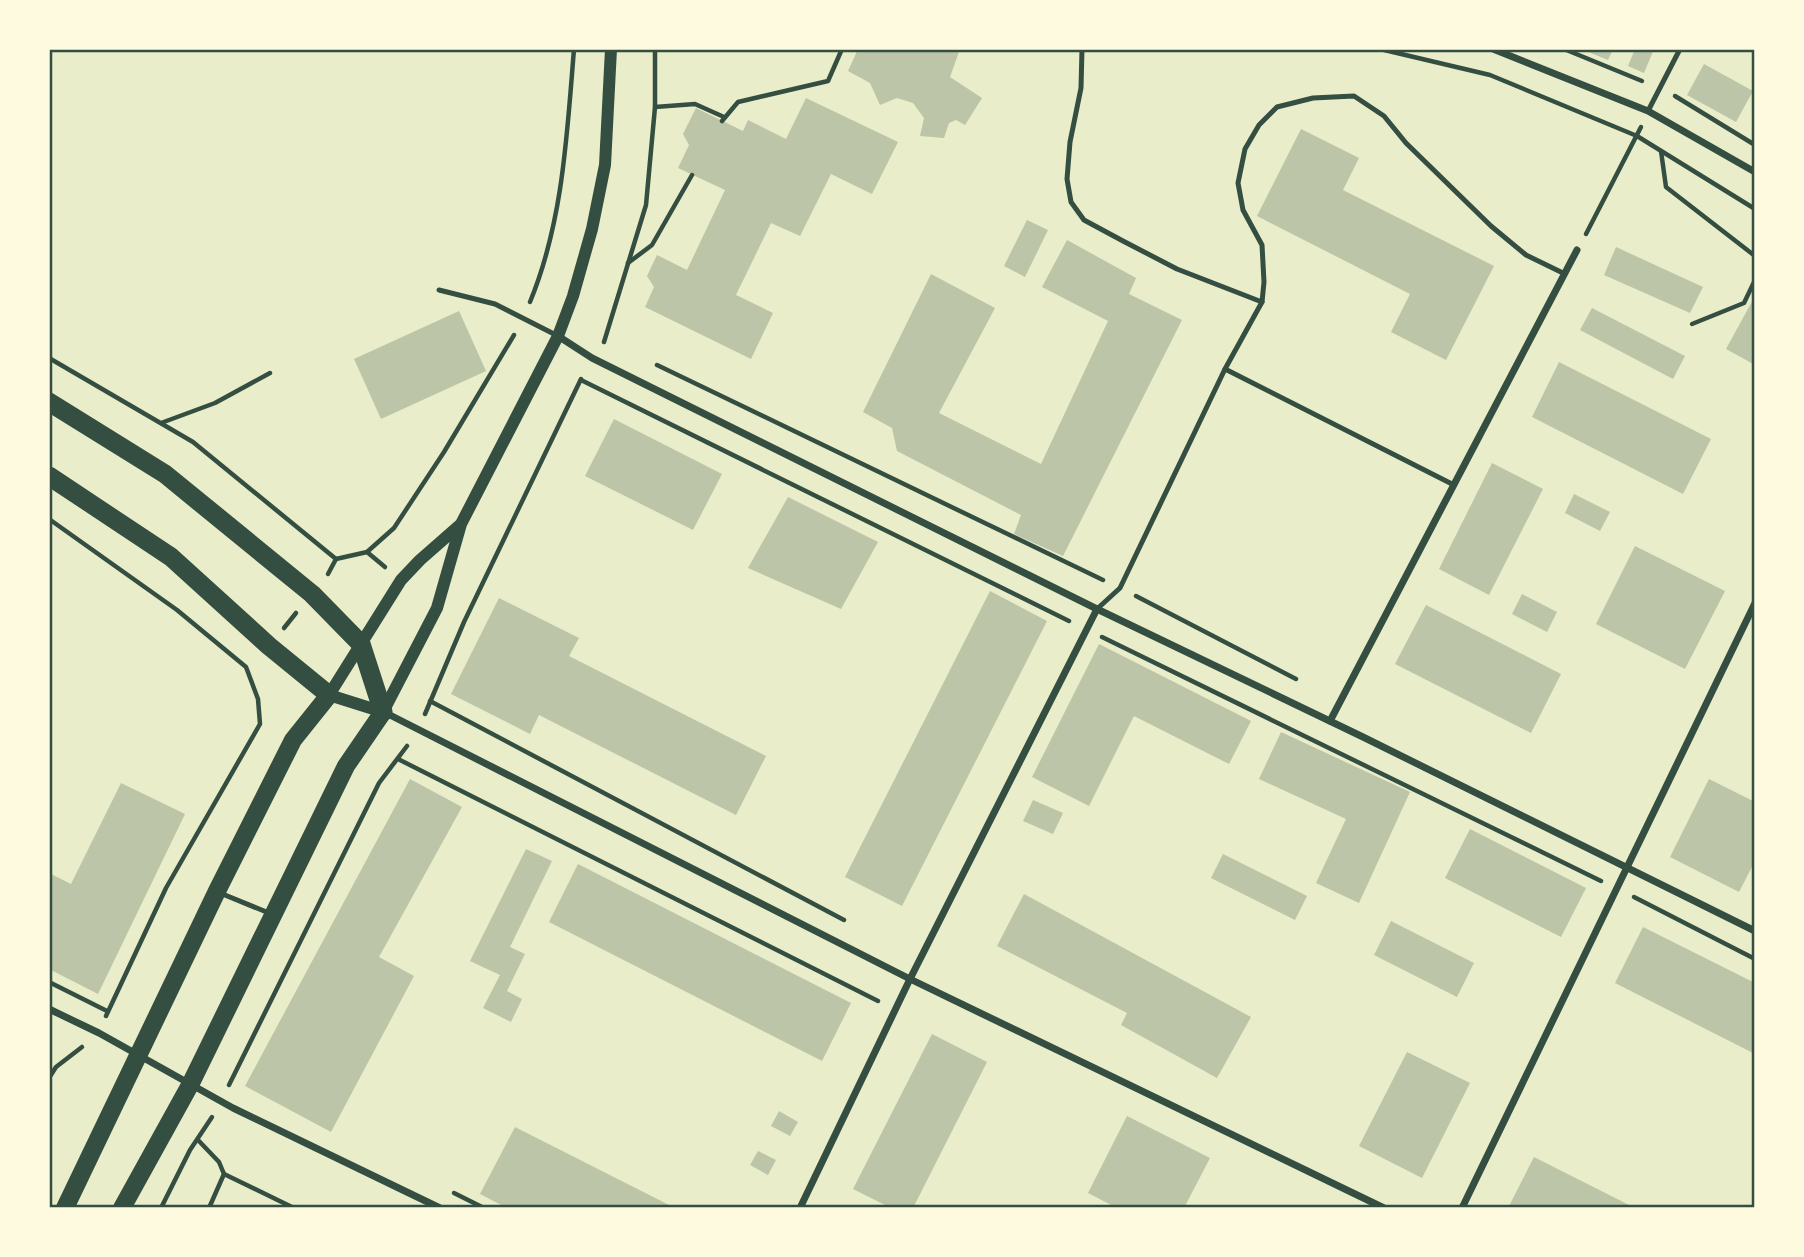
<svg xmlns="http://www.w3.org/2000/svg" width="1804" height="1257" font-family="Mulish,sans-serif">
  <rect width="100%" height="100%" fill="#e9edc9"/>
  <g fill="#bcc5a7">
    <polygon points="858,49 960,49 950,77 982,98 965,125 956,120 949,123 944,138 920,136 924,118 913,103 897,98 880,105 870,83 848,71"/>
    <polygon points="1581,49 1613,49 1608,60"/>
    <polygon points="1635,49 1654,49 1644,73 1628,66"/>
    <polygon points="1704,64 1753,91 1736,122 1687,95"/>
    <polygon points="806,98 898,142 872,194 831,174 800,236 771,223 736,295 773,313 751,359 645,307 654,287 647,276 657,255 687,270 725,190 678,168 689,145 683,134 696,108 743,131 748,120 786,139"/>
    <polygon points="1301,129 1359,158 1343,190 1494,266 1446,360 1391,332 1410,294 1257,216"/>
    <polygon points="1027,220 1048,230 1025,277 1004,266"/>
    <polygon points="1067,240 1136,278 1129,294 1182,320 1063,556 1014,534 1021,515 897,451 892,428 863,412 931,274 995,308 939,413 1041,464 1108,321 1042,287"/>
    <polygon points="1616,247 1703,287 1690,313 1604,275"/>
    <polygon points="1755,296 1755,365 1726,349"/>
    <polygon points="1592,308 1685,356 1673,379 1580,330"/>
    <polygon points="459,311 486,371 381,419 354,359"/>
    <polygon points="1559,362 1711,439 1683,494 1532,417"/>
    <polygon points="614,419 722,474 693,530 585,476"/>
    <polygon points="1492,463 1543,489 1489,595 1439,569"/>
    <polygon points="1574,494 1610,512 1600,531 1565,513"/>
    <polygon points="788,497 878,542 841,609 748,568"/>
    <polygon points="1635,546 1725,591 1685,669 1596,624"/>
    <polygon points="990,591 1047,621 902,906 845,877"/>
    <polygon points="1522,594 1557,612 1547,632 1512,614"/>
    <polygon points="499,598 579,638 569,656 766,756 736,815 539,715 530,734 451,694"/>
    <polygon points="1426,605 1561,674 1531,733 1395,664"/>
    <polygon points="1099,644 1251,721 1229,764 1134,716 1089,806 1032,777"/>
    <polygon points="1281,732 1410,792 1359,903 1316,883 1346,819 1259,779"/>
    <polygon points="410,779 462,807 379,957 414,976 331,1132 245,1086"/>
    <polygon points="1709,779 1755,802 1755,861 1739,892 1670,857"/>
    <polygon points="121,783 185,814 98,994 49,969 49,873 71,884"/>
    <polygon points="1033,800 1063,813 1053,834 1023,821"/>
    <polygon points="1470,829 1586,888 1561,937 1445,878"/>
    <polygon points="526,849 552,861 510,947 525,954 507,991 522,999 511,1022 483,1008 500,975 470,961"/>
    <polygon points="1223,854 1307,896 1295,920 1211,878"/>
    <polygon points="578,864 851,1003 822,1061 549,922"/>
    <polygon points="1024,894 1251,1017 1217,1078 1121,1025 1127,1013 997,946"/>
    <polygon points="1391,921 1474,963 1457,997 1374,955"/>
    <polygon points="1643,927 1755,983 1755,1054 1615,983"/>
    <polygon points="932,1034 987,1062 913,1208 891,1208 853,1189"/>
    <polygon points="1407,1052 1470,1083 1422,1178 1359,1146"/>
    <polygon points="779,1111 798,1122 790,1136 771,1126"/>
    <polygon points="1127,1116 1210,1158 1184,1208 1117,1208 1088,1193"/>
    <polygon points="515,1127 675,1208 507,1208 480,1194"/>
    <polygon points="758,1151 776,1160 768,1175 750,1165"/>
    <polygon points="1534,1157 1635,1208 1508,1208"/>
  </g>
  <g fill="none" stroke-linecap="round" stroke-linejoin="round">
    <g stroke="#344e41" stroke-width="4.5">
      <polyline points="1380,49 1490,75 1637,136 1755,209"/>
      <polyline points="1564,49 1642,81"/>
      <polyline points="1675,96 1755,145"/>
      <polyline points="655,107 695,104 724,117"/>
      <polyline points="722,121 738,102 828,81 842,49"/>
      <polyline points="1661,151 1666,187 1755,256"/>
      <polyline points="1586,234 1641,127"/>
      <polyline points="628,263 652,245 692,175"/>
      <path d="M 530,302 C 563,222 567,134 574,49"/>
      <polyline points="1692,324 1744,303 1755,280"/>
      <polyline points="604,342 646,205 655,107 655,49"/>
      <polyline points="49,358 193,442 336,559 367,552 394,528 444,452 514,335"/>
      <polyline points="657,365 1103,580"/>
      <polyline points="581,380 1069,621"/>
      <polyline points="161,423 215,403 270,373"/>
      <polyline points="49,519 177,610 246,667 258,699 260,724 166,888 106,1016"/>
      <polyline points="367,552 385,567"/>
      <polyline points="328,574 336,559"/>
      <polyline points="1136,596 1296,679"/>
      <polyline points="284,628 296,613"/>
      <polyline points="1102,637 1601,881"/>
      <polyline points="430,701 844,920"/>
      <polyline points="425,714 464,622 581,379"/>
      <polyline points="398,759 878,1001"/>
      <polyline points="1634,897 1755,959"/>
      <polyline points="49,982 107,1011"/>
      <polyline points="49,1078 56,1067 82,1047"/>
      <polyline points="229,1085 379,783 407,746"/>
      <polyline points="198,1140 219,1162 224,1174 209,1208"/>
      <polyline points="224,1174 294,1208"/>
      <polyline points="454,1193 484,1208"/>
      <polyline points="161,1208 190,1150 212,1117"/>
    </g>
    <g stroke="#344e41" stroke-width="5">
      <polyline points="1082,49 1081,88 1070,142 1067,179 1071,202 1084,220 1123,241 1177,269 1262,302"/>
      <polyline points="1648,111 1680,49"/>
      <polyline points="439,290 495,304 558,336"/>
      <polyline points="1454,485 1225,369 1262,302 1264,282 1262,245 1243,210 1238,183 1245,149 1259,125 1277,107 1313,98 1354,96 1384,116 1406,143 1491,226 1526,255 1565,274"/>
      <polyline points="1097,609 1120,588 1225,369"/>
      <polyline points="220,893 269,913"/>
    </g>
    <g stroke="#344e41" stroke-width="7">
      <polyline points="1493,49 1648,111 1755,172"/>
      <polyline points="558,336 592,358 1097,609 1363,737 1755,931"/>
      <polyline points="384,712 910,979 1384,1208"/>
      <polyline points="1330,721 1577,250"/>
      <polyline points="49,1009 99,1033 233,1108 440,1208"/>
      <polyline points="800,1208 910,979 1097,609"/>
      <polyline points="1462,1208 1755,603"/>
    </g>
    <polyline stroke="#344e41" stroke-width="12" points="461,524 420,560 401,580 329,695 383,712 437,608 461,524 558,336 573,296 592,229 605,165 611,49"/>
    <g stroke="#344e41" stroke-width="18">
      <polyline points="65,1208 217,891 293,740 329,695"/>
      <polyline points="122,1208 190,1085 346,766 383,712"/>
    </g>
    <g stroke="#344e41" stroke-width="19">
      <polyline points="49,402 165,474 312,594 361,644 383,712"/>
      <polyline points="49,476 171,557 269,646 329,695"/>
    </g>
  </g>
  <rect width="1804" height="1257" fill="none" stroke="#fefae0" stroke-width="102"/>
  <rect x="51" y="51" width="1702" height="1155" fill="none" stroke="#344e41" stroke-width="2.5"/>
</svg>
